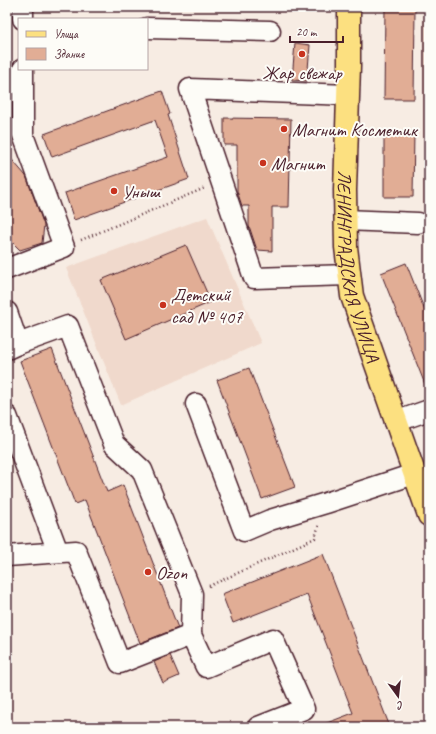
<svg xmlns="http://www.w3.org/2000/svg" width="436" height="734" font-family="Caveat,sans-serif">
  <rect width="100%" height="100%" fill="#f7ece3"/>
  <filter id="ink" filterUnits="userSpaceOnUse"><feTurbulence type="fractalNoise" baseFrequency=".025" numOctaves="2"/><feDisplacementMap in="SourceGraphic" scale="8" xChannelSelector="R" yChannelSelector="G"/><feConvolveMatrix kernelMatrix="1 2 1 2 8 2 1 2 1" color-interpolation-filters="sRGB"/></filter>
  <g filter="url(#ink)">
    <g fill="#f0d9cc">
      <polygon points="423,20 429,20 429,221 423,205"/>
      <polygon points="207,217 261,343 121,405 66,268"/>
    </g>
    <g fill="#e1ad95" stroke="#4a1f2b">
      <polygon points="385,7 415,7 414,99 384,99"/>
      <polygon points="295,43 310,45 307,81 292,80"/>
      <polygon points="162,91 170,114 168,115 189,179 74,220 65,193 168,157 155,120 52,157 44,134"/>
      <polygon points="224,118 291,119 289,207 272,207 272,251 257,250 249,226 249,206 242,206 237,191 237,145 224,145"/>
      <polygon points="384,132 414,132 413,197 384,197"/>
      <polygon points="7,154 26,176 44,225 42,243 20,250 7,237"/>
      <polygon points="186,245 211,302 126,339 101,280"/>
      <polygon points="406,263 429,321 428,392 381,273"/>
      <polygon points="52,349 107,492 123,485 178,628 140,643 85,500 75,504 20,361"/>
      <polygon points="249,368 295,487 262,499 217,380"/>
      <polygon points="323,554 390,727 319,727 319,726 353,713 307,594 233,623 222,594"/>
      <polygon points="170,655 179,676 163,683 154,662"/>
    </g>
    <g fill="none" stroke-linecap="round" stroke-linejoin="round">
      <defs>
        <g id="minor">
          <polyline points="23,7 23,19"/>
          <polyline points="147,28 270,31"/>
          <polyline points="348,95 190,89 254,278 349,275"/>
          <polyline points="345,220 418,223"/>
          <polyline points="7,269 64,247 23,135 23,69"/>
          <polyline points="7,312 18,344 7,349"/>
          <polyline points="18,344 68,326 114,444 142,470 192,594 191,635 206,667 273,639 304,709 258,727"/>
          <polyline points="196,404 244,531 270,520 326,503 414,474"/>
          <polyline points="7,416 58,552"/>
          <polyline points="395,422 429,410"/>
          <polyline points="7,556 76,551 120,663 191,635"/>
        </g>
        <g id="major">
          <path id="s1" d="M 349,7 L 349,66 L 345,190 L 346,247 L 352,296 L 429,515"/>
        </g>
      </defs>
      <use href="#minor" stroke="#4a1f2b" stroke-width="23"/>
      <use href="#major" stroke="#4a1f2b" stroke-width="25"/>
      <g stroke="#4a1f2b" stroke-width="2.5" stroke-dasharray="1 3" stroke-linecap="butt">
        <polyline points="81,240 205,188"/>
        <polyline points="209,586 315,538 319,524"/>
      </g>
      <use href="#minor" stroke="#fdfcf7" stroke-width="20"/>
      <use href="#major" stroke="#fce080" stroke-width="22"/>
    </g>
  </g>
  <g fill="#c8321e" stroke="#fdfcf7" stroke-width="1.5">
    <circle cx="302" cy="54" r="4"/>
    <circle cx="284" cy="129" r="4"/>
    <circle cx="263" cy="163" r="4"/>
    <circle cx="114" cy="191" r="4"/>
    <circle cx="163" cy="305" r="4"/>
    <circle cx="148" cy="572" r="4"/>
  </g>
  <g text-anchor="middle" stroke-width="4" stroke-linejoin="round" paint-order="stroke">
    <g font-size="19" fill="#4a1f2b" stroke="#fdfcf7" text-anchor="start">
      <text x="302" y="79" text-anchor="middle">Жар свежар</text>
      <text x="292" y="136">Магнит Косметик</text>
      <text x="271" y="170">Магнит</text>
      <text x="122" y="198">Уныш</text>
      <text x="171" y="301">Детский<tspan x="171" dy="22">сад № 407</tspan></text>
      <text x="156" y="579">Ozon</text>
    </g>
    <g font-size="19" fill="#4a1f2b" stroke="#fdfcf7">
      <text dy="7" stroke="none"><textPath href="#s1" startOffset="261">ЛЕНИНГРАДСКАЯ УЛИЦА</textPath></text>
    </g>
  </g>
  <rect width="436" height="734" fill="none" stroke="#fdfcf7" stroke-width="24"/>
  <rect x="12" y="12" width="412" height="710" fill="none" stroke="#4a1f2b" stroke-width="1.5" filter="url(#ink)"/>
  <rect x="18" y="18" width="130" height="52" fill="#fdfcf7" stroke="#b5a4a5"/>
  <rect x="26" y="31" width="20" height="6" fill="#fce080" stroke="#b5a4a5"/>
  <text x="54" y="38" font-size="12" fill="#4a1f2b">Улица</text>
  <rect x="26" y="48" width="20" height="12" fill="#e1ad95" stroke="#b5a4a5"/>
  <text x="54" y="58" font-size="12" fill="#4a1f2b">Здание</text>
  <g transform="translate(398 696) rotate(165)" stroke="#fdfcf7" stroke-width="3" paint-order="stroke">
  <path d="M0-3L7 15L0 10L-7 15Z" fill="#4a1f2b"/>
  <text y="-6" font-size="11" font-weight="bold" text-anchor="middle" fill="#4a1f2b">С</text>
  </g>
  <path d="M290 36v6h53v-6" fill="none" stroke="#4a1f2b" stroke-width="2"/>
  <text x="296" y="36" font-size="12" fill="#4a1f2b" stroke="#fdfcf7" stroke-width="3" paint-order="stroke">20 m</text>
</svg>
